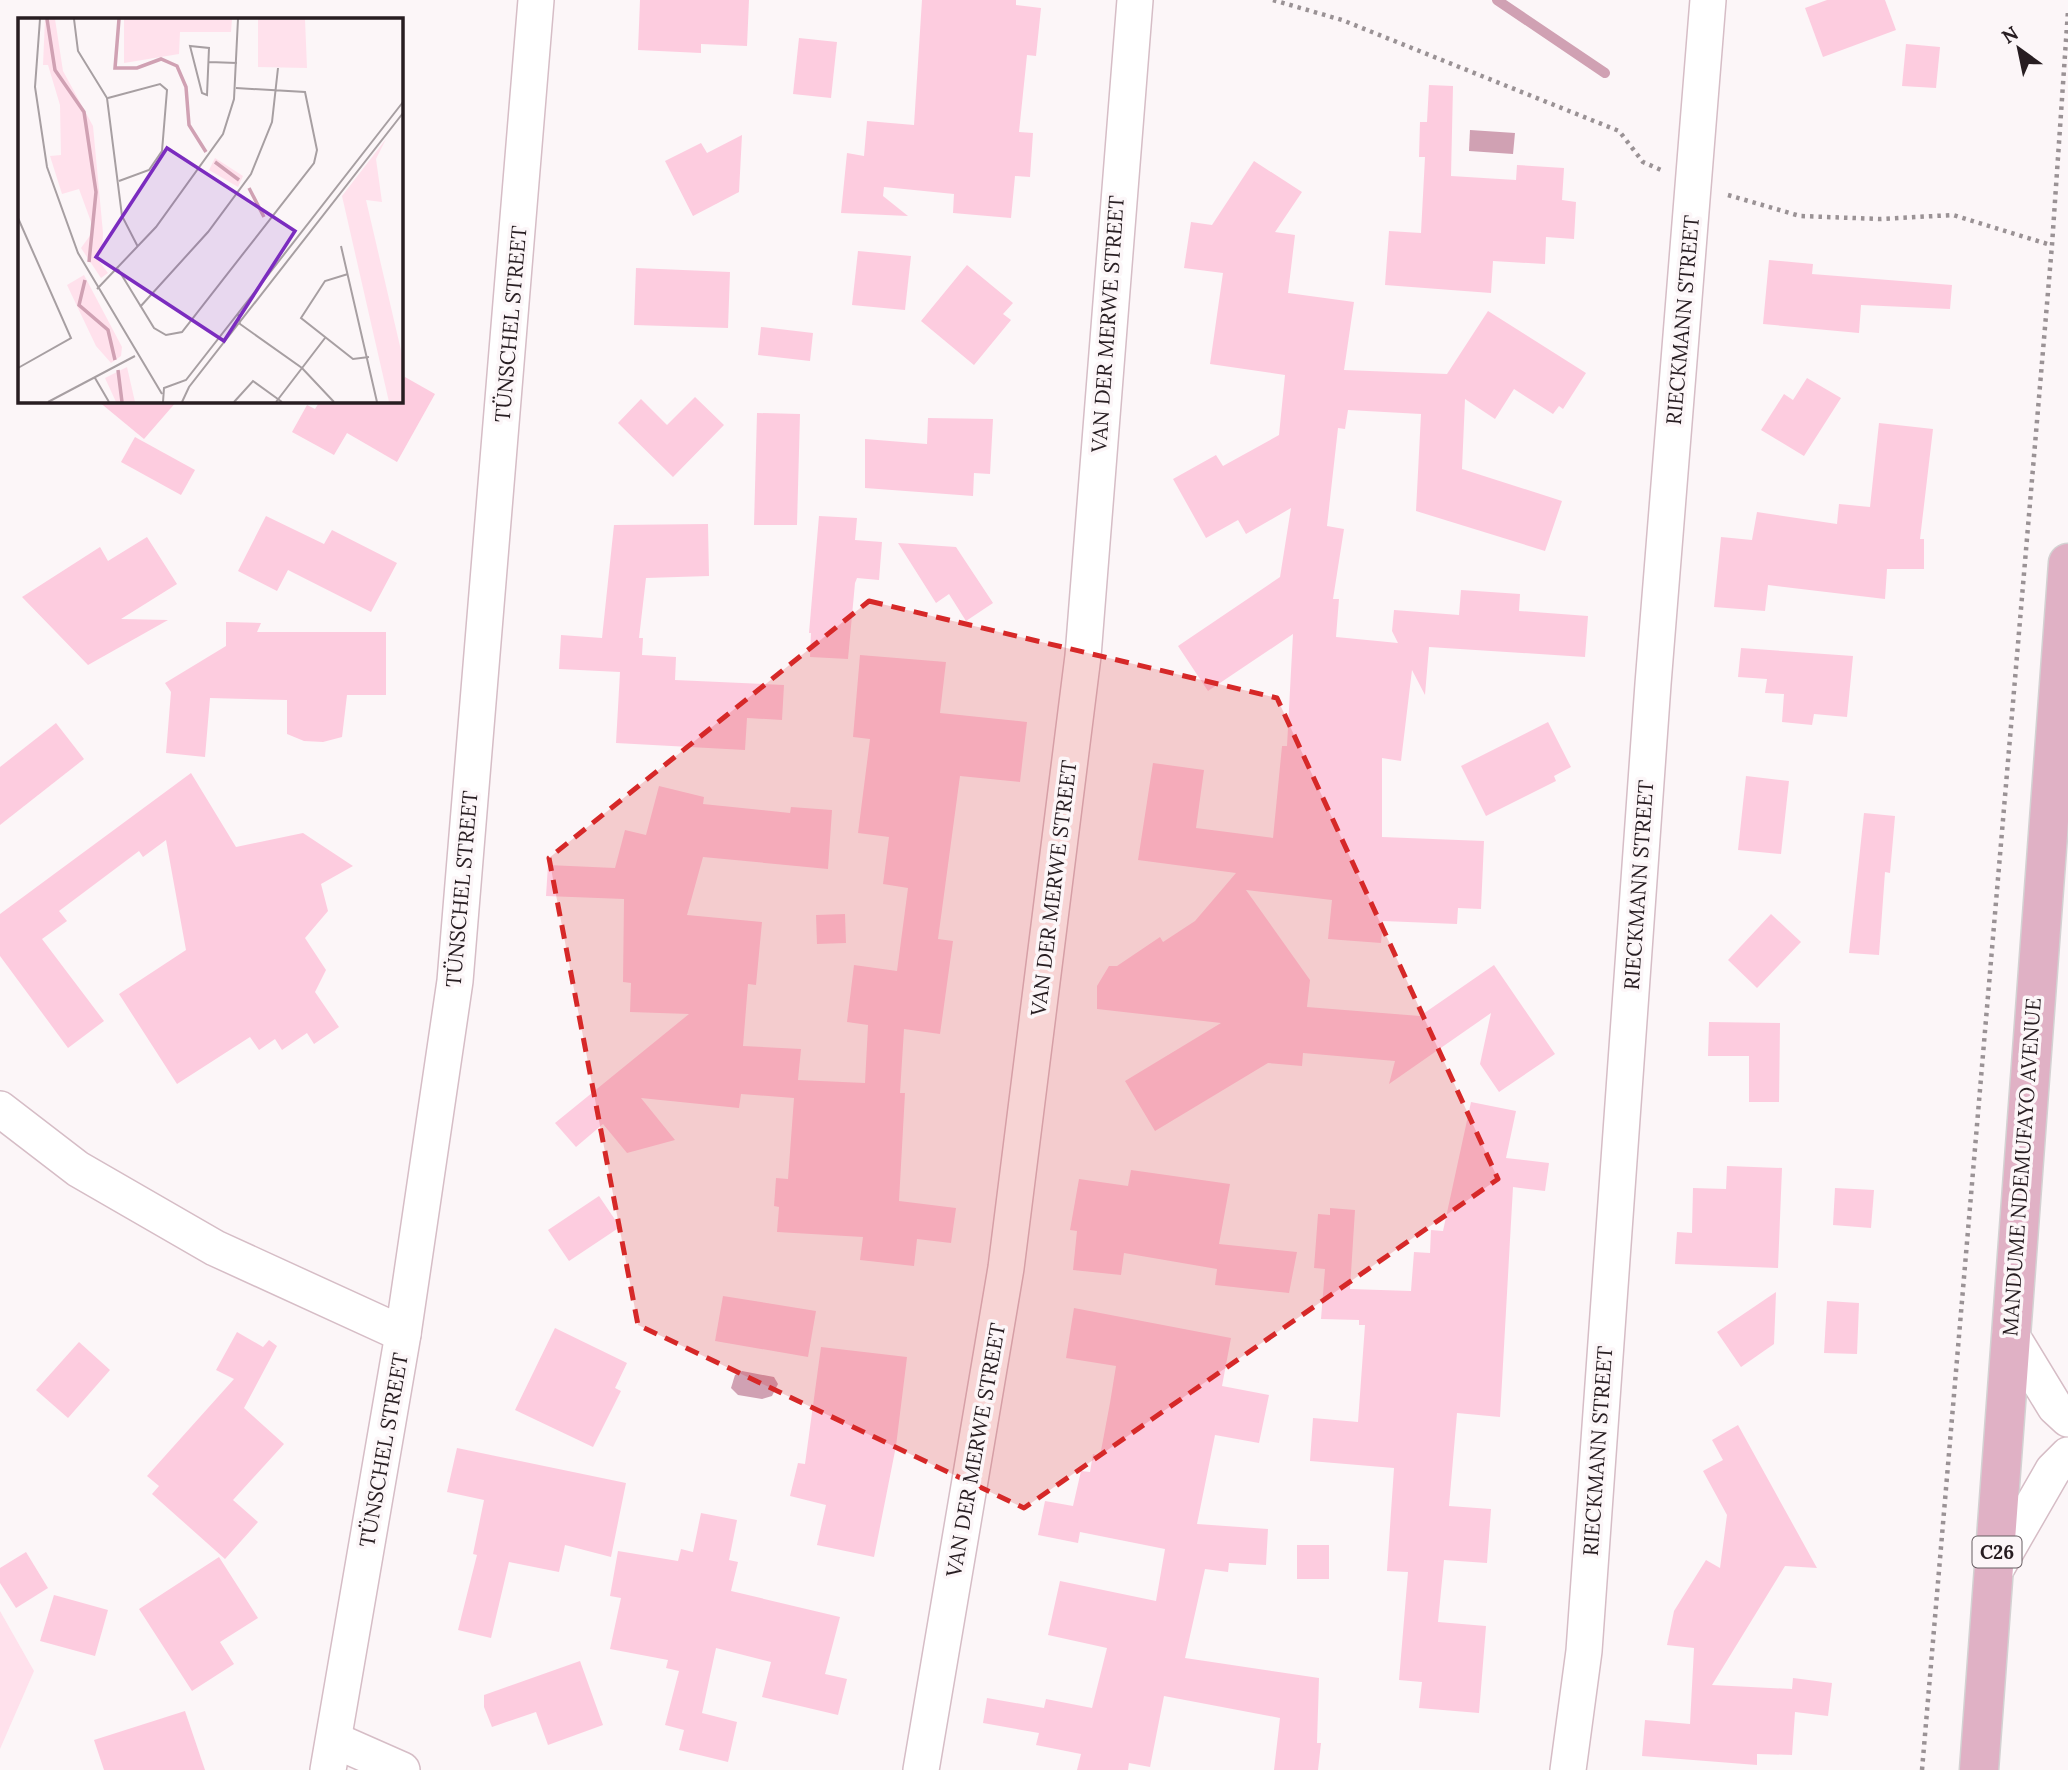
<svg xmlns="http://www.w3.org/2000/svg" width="2068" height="1770" font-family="Lora,serif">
  <rect width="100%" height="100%" fill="#fcf6f8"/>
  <polygon fill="#ffe1ec" points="0,1611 34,1671 0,1749"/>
  <g fill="#d0a1b3">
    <polygon points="1470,130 1515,133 1513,154 1469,151"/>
    <polygon points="742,1371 774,1377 778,1384 772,1396 762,1399 738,1395 731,1388 735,1375"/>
  </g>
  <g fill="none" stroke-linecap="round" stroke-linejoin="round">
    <polyline stroke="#d0a1b3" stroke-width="10" points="1497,0 1605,73"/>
  </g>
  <g fill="#fdccdf">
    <polygon points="640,0 749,0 747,46 701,44 701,53 638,50"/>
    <polygon points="922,0 1016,0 1016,5 1041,8 1036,56 1027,55 1019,132 1033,133 1030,177 1015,176 1011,218 953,213 954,194 884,187 883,196 908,216 841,213 847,153 864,156 867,121 914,125"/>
    <polygon points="1827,0 1885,0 1896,30 1823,57 1805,8"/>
    <polygon points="799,38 837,42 831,98 793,94"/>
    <polygon points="1906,44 1940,47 1936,88 1902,86"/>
    <polygon points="1429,85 1453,86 1451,176 1516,180 1517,165 1564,168 1562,200 1576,202 1574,239 1546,237 1545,264 1493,261 1491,293 1385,285 1389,231 1421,233 1425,157 1419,157 1420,122 1427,122"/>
    <polygon points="742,135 739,192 693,216 665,161 701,143 707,153"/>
    <polygon points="1254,161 1302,192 1275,232 1295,235 1288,293 1354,302 1344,370 1447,374 1488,311 1586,373 1563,409 1559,406 1553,414 1514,389 1495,419 1465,399 1462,469 1562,501 1545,551 1416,511 1421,414 1348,410 1345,429 1338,428 1327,526 1344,529 1333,599 1339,599 1336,637 1398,643 1392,631 1394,610 1459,615 1461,590 1520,594 1519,611 1588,616 1585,657 1429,647 1425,695 1412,670 1401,761 1382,758 1382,837 1484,841 1481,909 1458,908 1457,924 1383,921 1381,943 1328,939 1332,900 1246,890 1310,980 1307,1007 1420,1016 1494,965 1555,1054 1499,1092 1480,1064 1491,1013 1389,1084 1395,1061 1303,1053 1302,1066 1268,1063 1155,1131 1125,1081 1221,1023 1097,1009 1097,986 1109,966 1117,966 1160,937 1163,942 1195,921 1236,873 1138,860 1153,763 1204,770 1196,828 1273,838 1282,746 1287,746 1293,634 1208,691 1178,646 1280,577 1291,508 1246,534 1238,520 1206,538 1173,479 1216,455 1223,466 1279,435 1285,375 1210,364 1223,273 1184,268 1191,222 1212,225"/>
    <polygon points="858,251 911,256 905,310 852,305"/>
    <polygon points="1769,260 1813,264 1812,274 1952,285 1950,309 1861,305 1859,333 1763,324"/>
    <polygon points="967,265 1013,303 1003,314 1011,320 974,365 921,321"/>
    <polygon points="636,268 730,272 728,328 634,325"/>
    <polygon points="761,327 813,333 810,361 758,355"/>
    <polygon points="405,377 435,394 397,462 347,433 334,455 292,432 307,405 315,409 320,401 401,401 401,385"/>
    <polygon points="1807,378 1841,398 1804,456 1761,430 1784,394 1793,400"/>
    <polygon points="695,397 724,425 673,477 618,423 641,399 667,425"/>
    <polygon points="98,401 177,401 144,439"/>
    <polygon points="757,413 800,414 797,525 754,525"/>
    <polygon points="928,418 993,419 990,474 974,473 973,496 865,488 865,439 927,444"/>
    <polygon points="1879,423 1933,429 1920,539 1924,539 1924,569 1887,569 1885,599 1768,585 1765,611 1714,607 1721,537 1752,540 1757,512 1837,524 1839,504 1870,507"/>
    <polygon points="135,437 195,470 181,495 121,462"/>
    <polygon points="266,516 324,544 332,530 397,563 371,612 288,570 277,591 238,571"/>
    <polygon points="819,516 857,518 855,540 882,542 879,580 857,578 855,583 848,659 810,657 811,633 809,633"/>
    <polygon points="708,524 709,576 646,578 639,638 643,638 642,655 676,657 675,680 784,685 782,720 747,718 745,750 616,743 620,672 559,669 561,635 602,638 614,525"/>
    <polygon points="147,537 177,584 121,619 168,620 88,665 22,597 100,547 108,561"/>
    <polygon points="898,543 956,547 993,603 966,621 949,594 936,603"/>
    <polygon points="226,622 261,623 257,632 386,632 386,695 347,695 342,737 323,742 304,741 287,734 287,700 210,698 205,757 166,753 171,692 165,683 226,646"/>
    <polygon points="1741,648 1853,656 1847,717 1814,714 1812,725 1782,722 1784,694 1765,693 1767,679 1738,677"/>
    <polygon points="860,655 946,662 940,713 1027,722 1020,782 960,776 938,939 953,941 940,1034 904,1029 900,1093 905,1093 899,1201 956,1208 951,1243 917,1239 914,1266 860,1260 863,1237 777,1232 779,1207 774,1206 776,1178 788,1179 794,1098 741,1094 739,1108 641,1098 675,1140 627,1153 603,1124 576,1147 555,1123 689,1014 630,1012 631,983 623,982 624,899 546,896 548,865 615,868 625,830 646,835 659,786 704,797 703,804 790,813 791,807 832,810 828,869 703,857 687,915 762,922 756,985 748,984 743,1046 801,1049 798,1080 865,1083 868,1025 847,1022 854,965 897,971 908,888 883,884 889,837 858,833 870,739 853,737"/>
    <polygon points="1548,722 1571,767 1554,776 1556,781 1486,816 1461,766"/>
    <polygon points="56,723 84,759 0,825 0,767"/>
    <polygon points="191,773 236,847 303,833 353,866 321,884 328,911 305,938 326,970 315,992 339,1027 314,1044 307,1033 282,1050 275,1039 259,1050 250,1037 177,1084 119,994 186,950 166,840 143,857 139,851 59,911 67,921 42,939 104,1021 68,1048 0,956 0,914"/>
    <polygon points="1746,776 1789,781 1781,854 1738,850"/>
    <polygon points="1864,813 1895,816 1890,873 1885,872 1879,955 1849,953"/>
    <polygon points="845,914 846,943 817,944 816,915"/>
    <polygon points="1771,914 1801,942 1757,988 1728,960"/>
    <polygon points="1709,1022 1780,1023 1779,1102 1749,1102 1749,1056 1708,1056"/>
    <polygon points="1471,1102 1516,1111 1506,1158 1549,1163 1545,1191 1513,1187 1500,1417 1457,1413 1449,1506 1491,1509 1487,1563 1444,1560 1438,1622 1486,1626 1479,1713 1419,1708 1422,1682 1399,1680 1408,1572 1387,1571 1394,1468 1310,1461 1313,1418 1358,1422 1365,1325 1359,1325 1359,1320 1321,1319 1325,1269 1314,1268 1318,1214 1330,1215 1330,1208 1355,1210 1350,1289 1411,1291 1414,1252 1430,1253 1431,1230 1443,1231"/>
    <polygon points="1727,1166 1782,1168 1778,1268 1675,1264 1677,1232 1692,1233 1693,1188 1726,1189"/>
    <polygon points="1131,1170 1230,1184 1219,1244 1297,1252 1289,1293 1215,1285 1217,1269 1124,1253 1121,1275 1073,1270 1077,1231 1070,1230 1079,1179 1128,1186"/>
    <polygon points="1835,1188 1874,1190 1871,1228 1833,1225"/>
    <polygon points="599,1196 620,1227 569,1261 548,1230"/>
    <polygon points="1776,1292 1774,1344 1741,1367 1717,1332"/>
    <polygon points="723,1296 816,1311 808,1357 715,1341"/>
    <polygon points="1827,1301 1859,1303 1857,1354 1824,1353"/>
    <polygon points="1074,1308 1231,1338 1222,1386 1269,1395 1259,1443 1215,1435 1197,1524 1268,1529 1266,1565 1229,1563 1228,1572 1205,1569 1185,1658 1319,1678 1317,1743 1321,1743 1318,1770 1274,1770 1280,1718 1164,1696 1150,1767 1129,1763 1128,1770 1077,1770 1081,1754 1036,1745 1039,1733 983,1723 987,1698 1044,1708 1046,1699 1092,1708 1107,1648 1048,1635 1060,1581 1156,1601 1165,1549 1080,1532 1078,1543 1038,1535 1045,1501 1073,1506 1081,1471 1090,1472 1093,1454 1100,1456 1110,1403 1116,1366 1066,1358"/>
    <polygon points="555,1328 627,1363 615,1388 621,1391 593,1447 515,1410"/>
    <polygon points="237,1332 263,1347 269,1340 277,1346 244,1408 284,1444 233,1500 258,1522 225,1559 152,1494 159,1486 147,1476 234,1379 216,1370"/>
    <polygon points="79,1342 110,1370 68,1418 36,1390"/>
    <polygon points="821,1347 907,1357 896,1446 874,1557 817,1545 826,1505 790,1496 798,1463 805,1464"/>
    <polygon points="1738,1425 1817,1568 1785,1566 1712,1685 1792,1689 1793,1678 1832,1683 1828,1716 1795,1712 1792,1755 1757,1754 1757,1765 1642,1756 1645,1720 1690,1724 1694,1648 1667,1645 1674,1611 1706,1560 1720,1568 1727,1515 1703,1471 1723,1460 1712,1440"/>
    <polygon points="457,1448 626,1483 611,1557 565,1545 559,1572 509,1562 491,1638 458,1630 477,1555 473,1554 484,1500 447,1492"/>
    <polygon points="701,1513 737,1520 729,1560 738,1562 731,1591 840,1617 825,1674 847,1679 838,1715 762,1697 771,1662 716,1648 702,1713 737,1722 728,1762 679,1750 684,1730 665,1725 679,1671 666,1668 668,1660 610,1649 621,1598 610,1596 618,1551 678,1561 681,1549 693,1552"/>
    <rect x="1297" y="1545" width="32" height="34"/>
    <polygon points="26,1552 48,1588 16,1608 0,1583 0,1568"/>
    <polygon points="219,1557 258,1618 220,1642 234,1664 192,1691 139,1609"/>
    <polygon points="54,1595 108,1610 95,1656 40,1641"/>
    <polygon points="580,1661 603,1725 548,1745 536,1712 492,1727 484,1707 484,1695"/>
    <polygon points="185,1711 205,1770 104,1770 94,1740"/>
  </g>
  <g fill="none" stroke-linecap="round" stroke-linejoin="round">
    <defs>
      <g id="minor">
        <polyline points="0,1109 78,1169 215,1248 403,1334"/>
        <polyline points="2010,1333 2055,1407 2068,1419"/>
        <polyline points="1996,1569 2053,1470 2068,1455"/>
        <polyline points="334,1740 402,1770"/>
        <polyline points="328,1770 403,1334 455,981 536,0"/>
        <polyline points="921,1770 1006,1268 1083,656 1135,0"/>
        <polyline points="1568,1770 1584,1651 1653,684 1708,0"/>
      </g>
      <polyline id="major" points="1979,1770 2068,563"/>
    </defs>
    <use href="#minor" stroke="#d6bdc6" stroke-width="38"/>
    <use href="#major" stroke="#d4d2d3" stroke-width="41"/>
    <g stroke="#9a9295" stroke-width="4.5" stroke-dasharray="3.5 5" stroke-linecap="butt">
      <polyline points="1273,0 1342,20 1619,131 1643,162 1661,170"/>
      <polyline points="1728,195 1800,216 1881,219 1953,215 2051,245"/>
      <polyline points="1922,1770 2052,245 2068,11"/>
    </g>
    <use href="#minor" stroke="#fff" stroke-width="35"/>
    <use href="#major" stroke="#e0b1c5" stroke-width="38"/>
  </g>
  <path fill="#d62828" fill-opacity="0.2" stroke="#d62828" stroke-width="5" stroke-dasharray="14 9" stroke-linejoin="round" d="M 869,601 L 1277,698 L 1498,1179 L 1024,1508 L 638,1325 L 549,858 Z"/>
  <g text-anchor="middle" stroke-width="7" stroke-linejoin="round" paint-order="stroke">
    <rect fill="#fcf6f8" stroke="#675e62" stroke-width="2" x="1972.5" y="1536.5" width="49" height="31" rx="5"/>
    <g font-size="19" font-weight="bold" fill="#271d21">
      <text x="1997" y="1559">C26</text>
    </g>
    <g font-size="21" fill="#271d21" stroke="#fcf6f8">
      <text transform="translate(1683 320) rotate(-85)" y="7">RIECKMANN STREET</text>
      <text transform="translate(511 324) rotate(-85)" y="7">TÜNSCHEL STREET</text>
      <text transform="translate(1108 324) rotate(-86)" y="7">VAN DER MERWE STREET</text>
      <text transform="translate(1639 885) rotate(-86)" y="7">RIECKMANN STREET</text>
      <text transform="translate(1054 888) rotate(-83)" y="7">VAN DER MERWE STREET</text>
      <text transform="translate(462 889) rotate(-85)" y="7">TÜNSCHEL STREET</text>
      <text transform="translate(2022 1167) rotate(-86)" y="7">MANDUME NDEMUFAYO AVENUE</text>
      <text transform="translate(384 1450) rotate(-80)" y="7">TÜNSCHEL STREET</text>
      <text transform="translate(976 1450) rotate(-80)" y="7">VAN DER MERWE STREET</text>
      <text transform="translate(1598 1451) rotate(-86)" y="7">RIECKMANN STREET</text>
    </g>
  </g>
  <g transform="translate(18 18)">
    <rect width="385" height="385" fill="#fcf6f8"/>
    <path d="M 27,1 L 37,1 L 45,53 L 75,108 L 85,215 L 84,235 L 78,239 L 90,255 L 83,260 L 63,230 L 76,212 L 61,171 L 44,176 L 32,138 L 43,137 L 42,87 L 30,47 L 25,47 ZM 106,1 L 214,1 L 213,14 L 162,14 L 161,36 L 106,45 ZM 240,1 L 287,1 L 289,50 L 240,49 ZM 368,121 L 358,141 L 364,184 L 348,182 L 385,341 L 385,384 L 371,384 L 324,178 ZM 197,140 L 225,158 L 220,169 L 191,152 ZM 66,257 L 104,329 L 103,338 L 93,345 L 78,328 L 49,267 ZM 109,349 L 117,384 L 98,384 L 87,360 Z" fill="#ffe1ec"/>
    <path fill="none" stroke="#d0a1b3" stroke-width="3.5" d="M 29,1 L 37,52 L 66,94 L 78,174 L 71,244M 101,1 L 97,50 L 119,50 L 143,41 L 159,48 L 168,69 L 171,107 L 188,134M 197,144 L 221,162M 231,170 L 246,199M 67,262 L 61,287 L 90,312 L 97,342M 100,352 L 104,384"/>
    <path fill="none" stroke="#a79fa2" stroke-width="2" d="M 22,1 L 17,69 L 29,149 L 60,235 L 144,376M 56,1 L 60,33 L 89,80 L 104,198 L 120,229M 172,28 L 191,30 L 189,77 L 184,75 ZM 191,44 L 219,45M 90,80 L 142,66 L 149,72 L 144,133 L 131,152 L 101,163M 0,200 L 53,320 L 0,350M 323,228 L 359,384M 100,251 L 136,310 L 148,317 L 164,314 L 296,145 L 299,132 L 287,74 L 218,70M 330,256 L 307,263 L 283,300 L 335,341 L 351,339M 79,271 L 138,209 L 205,116 L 216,81 L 220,1M 122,289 L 190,214 L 233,156 L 254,104 L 260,50M 220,295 L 222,306 L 284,350 L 316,384M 77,360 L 91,384M 30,384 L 117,338M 145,384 L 146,370 L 168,362 L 385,84M 164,384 L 171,369 L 385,95M 216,384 L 235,363 L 264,384M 258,384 L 307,320"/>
    <path fill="#7b2cbf" fill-opacity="0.15" stroke="#7b2cbf" stroke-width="3.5" d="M 149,130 L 277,213 L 206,323 L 78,239 Z"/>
    <rect width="385" height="385" fill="none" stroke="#271d21" stroke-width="3.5"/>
  </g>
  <g transform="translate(2019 49) rotate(327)" stroke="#fcf6f8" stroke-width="5" paint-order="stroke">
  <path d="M0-5L12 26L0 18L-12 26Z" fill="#271d21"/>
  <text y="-10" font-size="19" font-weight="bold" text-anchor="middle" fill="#271d21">N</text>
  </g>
</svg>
